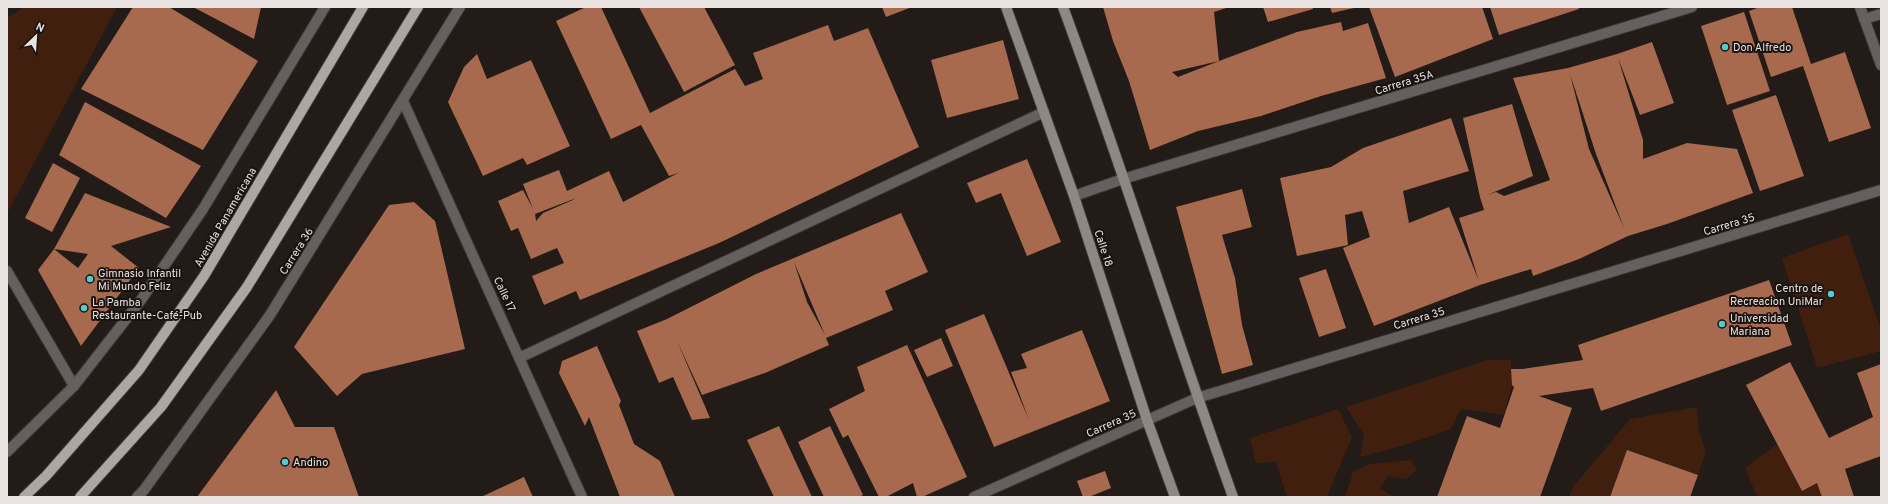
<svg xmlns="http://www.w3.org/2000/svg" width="1888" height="504" font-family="Overpass,sans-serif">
  <rect width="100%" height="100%" fill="#221b17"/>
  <g fill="#401f0f">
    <polygon points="24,7 117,7 9,210 7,207 7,18"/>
    <polygon points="1848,234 1881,330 1881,351 1817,368 1782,258"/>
    <polygon points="1487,360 1511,360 1512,385 1504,415 1461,409 1451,429 1405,445 1360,457 1364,435 1346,407"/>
    <polygon points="1697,407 1699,431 1706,452 1698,475 1628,450 1610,497 1569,497 1573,487 1630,419"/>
    <polygon points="1338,409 1352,437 1327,497 1287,497 1276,462 1256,463 1250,438"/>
    <polygon points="1777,444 1802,491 1817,483 1822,497 1759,497 1755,492 1745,468"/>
    <polygon points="1411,460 1417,470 1406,479 1388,476 1380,488 1394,497 1345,497 1353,472 1369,464"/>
  </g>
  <g fill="#a76a4e" fill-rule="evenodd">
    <polygon points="133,7 169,7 258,61 203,150 81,89"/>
    <polygon points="193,7 261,7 254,39"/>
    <path d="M 586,7 L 601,7 L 650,113 L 735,69 L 745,86 L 763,79 L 753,53 L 828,25 L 834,41 L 868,28 L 919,147 L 719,243 L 580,300 L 576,291 L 544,305 L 532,276 L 564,263 L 557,248 L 531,259 L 518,228 L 511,231 L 498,201 L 523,190 L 533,209 L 523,184 L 559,170 L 567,191 L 609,171 L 623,202 L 678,173 L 669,176 L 641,125 L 611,139 L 556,21 ZM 575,199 L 543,213 L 536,221 L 535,214 L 571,200 Z"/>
    <polygon points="639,7 704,7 735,65 684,92"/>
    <polygon points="882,7 912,7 886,17"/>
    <path d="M 1103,7 L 1229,7 L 1214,12 L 1219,61 L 1297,32 L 1341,22 L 1343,31 L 1368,23 L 1386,78 L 1321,96 L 1261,116 L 1198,131 L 1150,150 L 1129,81 L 1113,41 ZM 1219,61 L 1178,77 L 1172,72 Z"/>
    <polygon points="1263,7 1312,7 1313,9 1268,22"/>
    <polygon points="1330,7 1354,7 1354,8 1332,13"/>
    <polygon points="1369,7 1482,7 1493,39 1395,77"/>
    <polygon points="1490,7 1578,7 1579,9 1499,35"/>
    <polygon points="1760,7 1792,7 1811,64 1845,52 1871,128 1829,142 1803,66 1771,77 1749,11"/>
    <polygon points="1744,12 1770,91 1727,105 1701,26"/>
    <polygon points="1003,40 1019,99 947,118 931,60"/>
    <path d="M 1652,42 L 1674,103 L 1640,115 L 1618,58 L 1643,140 L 1643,159 L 1687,143 L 1737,149 L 1753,193 L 1667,224 L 1628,236 L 1579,259 L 1533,276 L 1531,269 L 1480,285 L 1374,326 L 1343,248 L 1370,237 L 1362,211 L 1345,215 L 1348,245 L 1297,256 L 1280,178 L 1331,167 L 1363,148 L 1451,118 L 1469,171 L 1403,191 L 1409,223 L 1449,207 L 1479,281 L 1459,218 L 1484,210 L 1480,197 L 1463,118 L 1512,104 L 1533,176 L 1487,195 L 1496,192 L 1504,196 L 1550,180 L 1513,78 L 1568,68 L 1617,54 ZM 1570,74 L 1596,154 L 1624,228 L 1589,149 Z"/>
    <polygon points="477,54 487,79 531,60 570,146 527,165 523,158 483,176 448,102 464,67"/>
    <polygon points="1776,95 1804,176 1760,191 1732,110"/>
    <polygon points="85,102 201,166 166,218 59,155"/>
    <polygon points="1027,159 1061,242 1027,256 1001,193 976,203 967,183"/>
    <polygon points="53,163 80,178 52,232 25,218"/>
    <polygon points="1242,189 1252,227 1222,235 1235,278 1242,325 1253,365 1222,374 1176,207"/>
    <path d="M 85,193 L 171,227 L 111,246 L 139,268 L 81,346 L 38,270 L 54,249 ZM 54,249 L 88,254 L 78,268 Z"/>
    <polygon points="414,202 435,221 465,349 362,374 337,396 294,347 389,205"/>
    <path d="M 901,213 L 928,272 L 885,291 L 893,310 L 826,338 L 829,345 L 765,373 L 702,395 L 677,341 L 710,418 L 692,420 L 673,377 L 659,383 L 637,331 L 667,319 L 756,274 ZM 794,262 L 825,335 L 807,302 Z"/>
    <polygon points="1326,269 1346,328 1319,337 1299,278"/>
    <polygon points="1769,280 1792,345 1601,411 1593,388 1539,396 1572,408 1540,497 1437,497 1467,416 1500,428 1514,387 1512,385 1511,369 1523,369 1583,360 1578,345"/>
    <polygon points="984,314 1029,420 1011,372 1027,368 1021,354 1082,330 1110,401 994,447 945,330"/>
    <polygon points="941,338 953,366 927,377 914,350"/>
    <polygon points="907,345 967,477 922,497 917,497 913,483 886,497 879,497 848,435 843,438 829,409 865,391 857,367"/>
    <polygon points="597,346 621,401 619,405 634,444 660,461 675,497 620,497 589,417 585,426 559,373 562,361"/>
    <polygon points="1790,362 1829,438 1873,417 1857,373 1881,364 1881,456 1845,469 1854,497 1822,497 1817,483 1802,491 1746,385"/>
    <polygon points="276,390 295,427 334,427 359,497 197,497"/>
    <polygon points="779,426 812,497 774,497 747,440"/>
    <polygon points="830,426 863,495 859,497 824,497 798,442"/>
    <polygon points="1627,450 1698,475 1690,497 1610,497"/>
    <polygon points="1105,471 1111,488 1089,497 1083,497 1077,481"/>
    <polygon points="524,477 533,497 481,497"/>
  </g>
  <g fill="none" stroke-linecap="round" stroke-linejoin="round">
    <defs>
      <g id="minor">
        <polyline points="1864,19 1881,14"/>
        <polyline points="403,101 582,497"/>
        <polyline points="1074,196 1123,179 1692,7"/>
        <polyline points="7,271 74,386"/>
        <polyline points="521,357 1044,112"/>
        <polyline points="7,452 74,386 141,300 203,209 325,7"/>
        <polyline points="137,497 144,490 270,315 460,7"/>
        <polyline points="974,497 1197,398 1881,190"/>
      </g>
      <polyline id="tertiary" points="1860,7 1881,65"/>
      <g id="secondary">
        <polyline points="1006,7 1074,196 1147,420 1175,497"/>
        <path d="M 1063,7 C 1123,169 1174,334 1233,497"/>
      </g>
      <g id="primary">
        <polyline points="24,497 46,476 139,370 204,276 363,7"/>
        <polyline points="80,497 161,407 247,287 418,7"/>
      </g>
    </defs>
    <use href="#minor" stroke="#3e3733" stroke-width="12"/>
    <use href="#tertiary" stroke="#3e3733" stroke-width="12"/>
    <use href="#secondary" stroke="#3e3733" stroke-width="12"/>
    <use href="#primary" stroke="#3e3733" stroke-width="12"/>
    <use href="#minor" stroke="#65605f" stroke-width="10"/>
    <use href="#tertiary" stroke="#65605f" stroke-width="10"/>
    <use href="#secondary" stroke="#8e8784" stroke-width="10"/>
    <use href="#primary" stroke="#aea6a2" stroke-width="10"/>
  </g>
  <g fill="#52cdcd" stroke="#19120f" stroke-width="1.5">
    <circle cx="1725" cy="47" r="4"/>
    <circle cx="90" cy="279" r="4"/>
    <circle cx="1831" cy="294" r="4"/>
    <circle cx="84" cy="308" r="4"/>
    <circle cx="1722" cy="324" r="4"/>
    <circle cx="285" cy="462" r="4"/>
  </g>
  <g text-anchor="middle" stroke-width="4" stroke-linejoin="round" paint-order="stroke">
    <g font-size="11" fill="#e9e3e1" stroke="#19120f" text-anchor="start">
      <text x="1733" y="51">Don Alfredo</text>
      <text x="98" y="277">Gimnasio Infantil<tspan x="98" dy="13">Mi Mundo Feliz</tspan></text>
      <text x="1823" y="292" text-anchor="end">Centro de<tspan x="1823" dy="13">Recreacion UniMar</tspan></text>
      <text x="92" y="306">La Pamba<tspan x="92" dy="13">Restaurante-Café-Pub</tspan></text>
      <text x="1730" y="322">Universidad<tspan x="1730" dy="13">Mariana</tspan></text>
      <text x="293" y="466">Andino</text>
    </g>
    <g font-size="11" fill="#e9e3e1" stroke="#19120f">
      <text transform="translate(1404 82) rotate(-17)" y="4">Carrera 35A</text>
      <text transform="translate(225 217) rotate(-60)" y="4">Avenida Panamericana</text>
      <text transform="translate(1729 224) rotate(-17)" y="4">Carrera 35</text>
      <text transform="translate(1104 248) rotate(72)" y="4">Calle 18</text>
      <text transform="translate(296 251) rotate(-58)" y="4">Carrera 36</text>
      <text transform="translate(505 294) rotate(65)" y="4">Calle 17</text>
      <text transform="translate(1419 318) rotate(-17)" y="4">Carrera 35</text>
      <text transform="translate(1111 423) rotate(-24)" y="4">Carrera 35</text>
    </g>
  </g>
  <rect width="1888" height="504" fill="none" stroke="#e9e3e1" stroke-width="16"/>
  <g transform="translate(36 36) rotate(25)" stroke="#19120f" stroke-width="3" paint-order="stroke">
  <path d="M0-3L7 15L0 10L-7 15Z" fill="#e9e3e1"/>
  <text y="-6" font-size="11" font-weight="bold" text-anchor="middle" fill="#e9e3e1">N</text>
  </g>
</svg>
